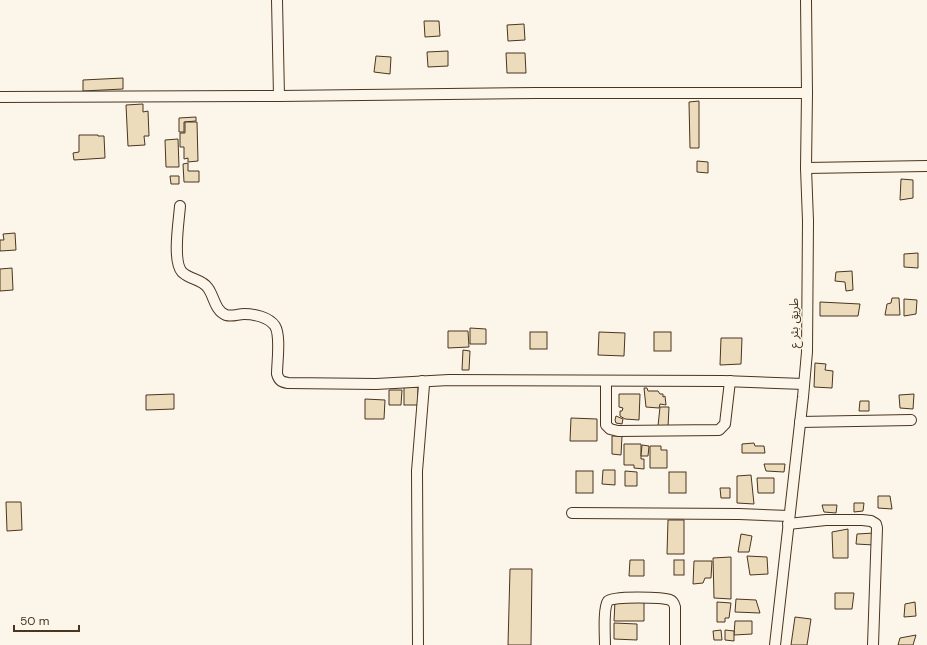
<svg xmlns="http://www.w3.org/2000/svg" width="927" height="645" font-family="'DM Sans','Noto Sans Arabic',sans-serif">
  <rect width="100%" height="100%" fill="#fbf6e9"/>
  <g fill="#ecdcbc" stroke="#4a3520">
    <polygon points="424,21 439,21 440,36 425,37"/>
    <polygon points="524,24 525,40 508,41 507,25"/>
    <polygon points="448,51 448,66 428,67 427,52"/>
    <polygon points="506,53 525,53 526,73 507,73"/>
    <polygon points="376,56 391,57 390,74 374,72"/>
    <polygon points="123,78 123,89 83,91 83,80"/>
    <polygon points="699,101 699,148 690,148 689,102"/>
    <polygon points="143,104 143,112 148,111 149,136 144,136 145,145 128,146 126,105"/>
    <polygon points="196,117 196,121 184,122 184,132 179,132 179,118"/>
    <polygon points="185,122 197,122 198,161 188,162 188,158 184,159 184,147 180,147 180,133 185,133"/>
    <polygon points="79,135 98,135 98,136 104,136 105,158 74,160 73,153 79,152"/>
    <polygon points="178,139 179,167 166,167 165,140"/>
    <polygon points="697,161 708,162 708,173 697,172"/>
    <polygon points="188,163 188,171 199,171 199,182 184,182 183,164"/>
    <polygon points="170,176 179,176 179,184 171,184"/>
    <polygon points="901,179 913,180 913,198 900,200"/>
    <polygon points="15,233 16,250 0,251 0,240 4,240 3,234"/>
    <polygon points="918,253 918,268 904,267 904,254"/>
    <polygon points="12,268 13,290 0,291 0,269"/>
    <polygon points="852,271 853,290 846,291 845,282 835,281 836,272"/>
    <polygon points="892,298 899,298 900,315 885,315 887,304 891,303"/>
    <polygon points="904,299 917,300 916,314 904,316"/>
    <polygon points="820,302 860,304 858,316 820,316"/>
    <polygon points="470,328 486,329 486,344 470,344"/>
    <polygon points="448,331 468,331 469,347 448,348"/>
    <rect x="530" y="332" width="17" height="17"/>
    <polygon points="599,332 625,333 624,356 598,355"/>
    <rect x="654" y="332" width="17" height="19"/>
    <polygon points="721,338 742,338 741,364 720,365"/>
    <polygon points="463,350 470,351 469,370 462,370"/>
    <polygon points="815,363 826,364 825,370 833,371 832,388 814,387"/>
    <rect x="404" y="387" width="14" height="18"/>
    <polygon points="644,388 647,388 648,391 658,391 660,394 663,394 663,397 665,396 666,405 660,404 659,408 646,407"/>
    <polygon points="389,390 402,390 401,405 389,405"/>
    <polygon points="174,394 174,409 146,410 146,395"/>
    <polygon points="619,394 640,394 639,420 625,419 620,416 620,411 622,411 623,408 619,407"/>
    <polygon points="914,394 913,409 900,408 899,395"/>
    <polygon points="365,399 385,400 384,419 365,419"/>
    <polygon points="860,401 869,401 869,411 859,411"/>
    <polygon points="660,407 669,407 668,427 658,426"/>
    <polygon points="616,416 623,419 622,424 616,423 615,420"/>
    <polygon points="571,418 597,419 597,441 570,441"/>
    <polygon points="612,436 622,436 621,455 612,454"/>
    <polygon points="754,443 755,446 764,446 765,453 742,453 742,444"/>
    <polygon points="624,444 641,444 641,459 644,459 644,469 634,468 634,465 624,465"/>
    <polygon points="642,445 649,446 648,456 641,456"/>
    <polygon points="650,446 661,446 661,450 667,450 667,468 650,468"/>
    <polygon points="764,464 785,464 784,472 766,471"/>
    <polygon points="603,470 615,470 615,485 602,484"/>
    <rect x="576" y="471" width="17" height="22"/>
    <polygon points="625,471 637,472 637,486 625,486"/>
    <rect x="669" y="472" width="17" height="21"/>
    <polygon points="751,475 754,504 737,503 737,476"/>
    <polygon points="757,478 774,478 774,493 758,493"/>
    <polygon points="720,488 730,488 730,498 721,498"/>
    <polygon points="878,496 890,496 892,509 878,508"/>
    <polygon points="6,502 21,502 22,530 7,531"/>
    <polygon points="854,503 864,503 863,511 854,512"/>
    <polygon points="822,505 837,505 836,513 824,512"/>
    <polygon points="668,520 684,520 684,554 667,554"/>
    <polygon points="848,529 848,558 833,558 832,532"/>
    <polygon points="874,533 874,545 856,544 857,534"/>
    <polygon points="741,534 752,536 749,552 738,552"/>
    <polygon points="747,556 767,557 768,574 750,575"/>
    <polygon points="731,557 731,599 714,598 713,558"/>
    <polygon points="630,560 644,560 644,576 629,576"/>
    <rect x="674" y="560" width="10" height="15"/>
    <polygon points="694,561 712,561 711,578 705,578 703,583 693,584"/>
    <polygon points="510,569 532,569 531,645 508,645"/>
    <polygon points="835,593 854,593 852,609 835,609"/>
    <polygon points="736,599 756,600 760,613 735,612"/>
    <polygon points="615,601 644,601 644,621 614,621"/>
    <polygon points="717,602 731,603 729,618 725,618 725,622 717,622"/>
    <polygon points="915,602 916,616 904,617 905,604"/>
    <polygon points="795,617 811,619 807,645 791,645"/>
    <polygon points="735,621 752,621 752,634 734,635"/>
    <polygon points="614,623 637,624 637,640 614,639"/>
    <polygon points="721,630 722,640 714,640 713,631"/>
    <polygon points="725,630 734,631 734,641 725,640"/>
    <polygon points="916,635 913,645 898,645 900,638"/>
  </g>
  <g fill="none" stroke-linecap="round" stroke-linejoin="round">
    <defs>
      <g id="minor">
        <polyline points="277,0 279,96"/>
        <polyline points="0,97 279,96 536,93 807,93"/>
        <polyline points="806,168 927,166"/>
        <path d="M 180,206 C 179,221 172,261 182,272 C 190,280 202,279 208,288 C 214,296 215,311 226,315 C 232,317 238,314 244,314 C 254,314 269,317 275,326 C 281,336 277,362 277,374 C 279,381 282,382 288,383 L 376,384 L 449,380 L 723,381 L 804,384"/>
        <polyline points="606,381 606,425 610,429 618,431 719,430 725,424 730,381"/>
        <polyline points="800,422 911,420"/>
        <polyline points="572,513 739,514 789,516"/>
        <polyline points="788,524 826,520 862,520 871,521 876,524 877,528 873,645"/>
        <polyline points="418,645 417,471 424,385 422,381"/>
        <path d="M 605,645 C 605,636 603,608 608,601 C 612,596 663,597 670,600 C 673,601 674,603 675,607 L 675,645"/>
        <polyline points="775,645 803,397 807,352 808,221 806,168 807,93 806,0"/>
      </g>
    </defs>
    <use href="#minor" stroke="#4a3520" stroke-width="12"/>
    <use href="#minor" stroke="#fbf6e9" stroke-width="10"/>
  </g>
  <g text-anchor="middle" stroke-width="3" stroke-linejoin="round" paint-order="stroke">
    <g font-size="12" fill="#4a3520" stroke="#fbf6e9">
      <text transform="translate(794 323) rotate(-90)" y="4">طريق بئر ع</text>
    </g>
  </g>
  <path d="M14 625v6h65v-6" fill="none" stroke="#4a3520" stroke-width="2"/>
  <text x="20" y="625" font-size="12" fill="#4a3520" stroke="#fbf6e9" stroke-width="3" paint-order="stroke">50 m</text>
</svg>
